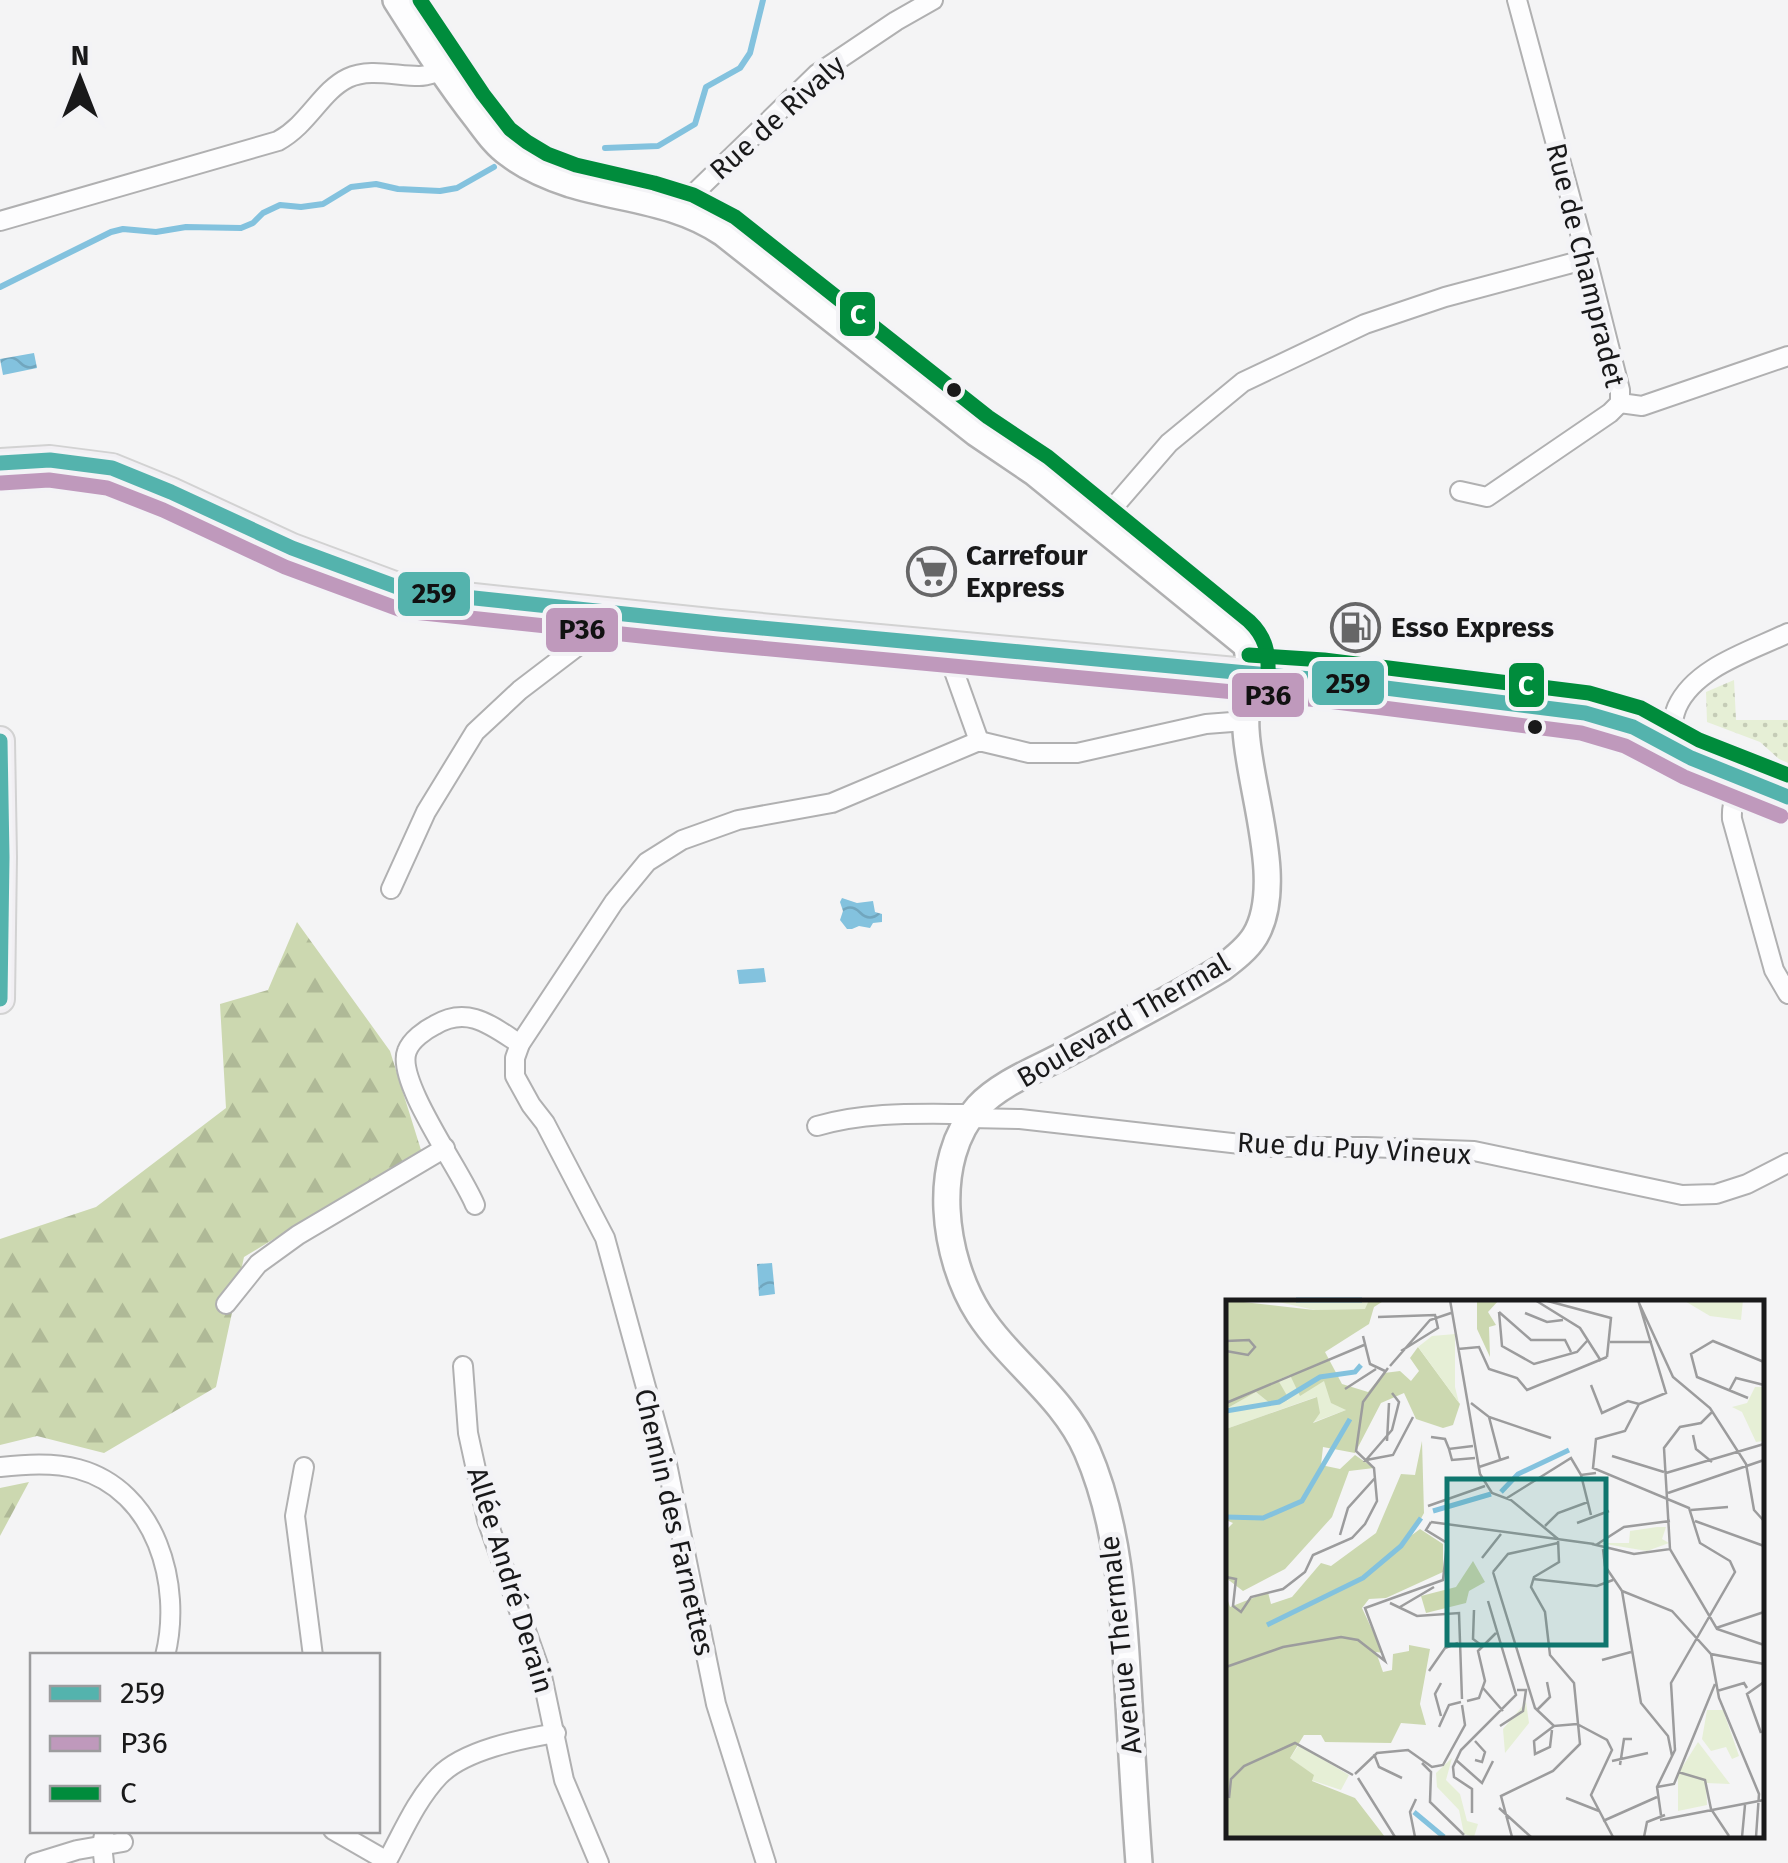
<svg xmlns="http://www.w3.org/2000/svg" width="1788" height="1863" font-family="'Fira Sans',sans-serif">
  <defs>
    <pattern id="forest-firs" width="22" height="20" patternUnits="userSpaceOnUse" patternTransform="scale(2.5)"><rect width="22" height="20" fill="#ccd8b0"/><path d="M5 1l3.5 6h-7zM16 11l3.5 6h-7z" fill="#afb997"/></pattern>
    <pattern id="garden-dots" width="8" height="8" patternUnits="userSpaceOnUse" patternTransform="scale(2.5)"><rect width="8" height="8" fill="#e6efd6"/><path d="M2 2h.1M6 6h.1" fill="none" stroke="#c5ccb7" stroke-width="1.8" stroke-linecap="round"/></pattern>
    <pattern id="water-waves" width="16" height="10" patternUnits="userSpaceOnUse" patternTransform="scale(2.5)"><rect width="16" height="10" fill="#83c2de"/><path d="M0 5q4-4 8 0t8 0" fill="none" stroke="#71a6be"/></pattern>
  </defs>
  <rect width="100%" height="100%" fill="#f4f4f5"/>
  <g fill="url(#forest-firs)">
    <polygon points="297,922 390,1051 421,1150 244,1257 216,1387 104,1453 37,1436 0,1445 0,1239 96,1207 226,1108 220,1004 268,990"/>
    <polygon points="29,1482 0,1536 0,1488"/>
  </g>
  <polygon fill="url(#garden-dots)" points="1734,680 1736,720 1788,720 1788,763 1779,759 1760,742 1707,722 1706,692"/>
  <g fill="url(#water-waves)">
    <polygon points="34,353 37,368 3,375 0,359"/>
    <polygon points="842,898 857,903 873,901 875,912 882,914 882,922 873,923 870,928 859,926 852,929 847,929 840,920 843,911 840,902"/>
    <polygon points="764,968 766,982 739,984 737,970"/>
    <polygon points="772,1263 775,1294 759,1296 757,1264"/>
  </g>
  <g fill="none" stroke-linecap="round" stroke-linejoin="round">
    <g stroke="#83c2de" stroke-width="6">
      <polyline points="605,148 658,146 695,124 706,87 740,68 750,53 763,0"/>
      <polyline points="0,287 111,232 123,229 156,232 186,227 241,228 253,223 263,213 280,205 301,207 323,204 351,187 376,184 398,189 440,191 457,188 494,167"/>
    </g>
    <defs>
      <g id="street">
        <polyline points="1517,0 1587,259 1620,390 1620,403"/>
        <polyline points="678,209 817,74 896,21 933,0"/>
        <path d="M 0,221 L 278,141 C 309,124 321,91 348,78 C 369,68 396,76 419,76 C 427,76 434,73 442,71"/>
        <polyline points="1620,403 1642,406 1788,356"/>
        <polyline points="1460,491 1487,497 1610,413 1620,403"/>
        <polyline points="1099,524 1169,443 1243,382 1365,324 1445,297 1587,259"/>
        <polyline points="945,646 979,741"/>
        <path d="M 1668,746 C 1671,733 1672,719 1677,707 C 1695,667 1751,651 1788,633"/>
        <path d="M 1752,784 C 1736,792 1731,801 1732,819 L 1774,970 L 1788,994"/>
        <polyline points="391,889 426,812 475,732 520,690 583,642 606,612"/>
        <polyline points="970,1118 1020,1119 1267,1147 1366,1147 1474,1151 1682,1195 1716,1194 1747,1184 1788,1163"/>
        <path d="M 817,1126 C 868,1111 920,1114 973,1114"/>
        <path d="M 475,1205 C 462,1172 395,1081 407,1051 C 411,1040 425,1030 435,1025 C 468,1005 492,1026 520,1044"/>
        <polyline points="226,1304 258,1264 298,1235 445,1148"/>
        <polyline points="463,1366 468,1433 487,1520 542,1676 564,1780 599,1863"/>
        <path d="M 0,1467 C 25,1464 54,1462 78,1469 C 156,1490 183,1585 165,1656"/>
        <polyline points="304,1467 295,1516 313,1656"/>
        <polyline points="333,1830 387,1861"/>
        <polyline points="35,1863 77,1850 123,1842"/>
        <polyline points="104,1863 102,1845 105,1830"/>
        <path d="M 386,1863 C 402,1834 416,1800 439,1776 C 464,1750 521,1739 556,1733"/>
        <polyline points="766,1863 716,1704 667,1464 605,1238 545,1123 531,1105 515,1076 515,1058 520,1044 614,902 647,862 682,840 738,820 832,803 979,741 1029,753 1077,753 1206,724 1245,721"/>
      </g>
      <path id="secondary" d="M 396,0 C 422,41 448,82 478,120 C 487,132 496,145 509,154 C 527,168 549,177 570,184 C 623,200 676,201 723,233 L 976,433 L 1035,473 L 1246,645 C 1254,671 1244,702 1246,730 C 1249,789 1286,884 1255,936 C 1247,949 1234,959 1222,968 C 1170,1000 1116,1027 1062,1056 C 1035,1070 999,1084 978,1107 C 930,1160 943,1258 979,1314 C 1011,1363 1063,1396 1087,1451 C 1121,1529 1124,1619 1129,1704 C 1132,1757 1135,1810 1139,1863"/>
      <g id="primary">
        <polyline points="0,463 50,460 112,468 171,492 292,548 408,591 719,624 1322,680 1585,713 1633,727 1691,758 1788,797"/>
        <polyline points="0,741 2,857 0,999"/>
      </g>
    </defs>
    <use href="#street" stroke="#b0b0b1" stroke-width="22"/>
    <use href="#secondary" stroke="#b0b0b1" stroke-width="30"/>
    <use href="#primary" stroke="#d2d2d2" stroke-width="32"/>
    <use href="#street" stroke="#fdfdfe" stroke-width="18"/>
    <use href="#secondary" stroke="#fdfdfe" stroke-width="25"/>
    <use href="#primary" stroke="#f1eff3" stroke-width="28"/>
    <defs>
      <g id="bus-1">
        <polyline points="0,463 50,460 112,468 171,492 292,548 408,591 719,624 1322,680 1585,713 1633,727 1691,758 1788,797"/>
        <polyline points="0,741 2,857 0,999"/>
      </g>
      <polyline id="bus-2" points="1,483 49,480 107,488 163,510 285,567 404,611 717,644 1320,700 1581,733 1625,746 1684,777 1781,816"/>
      <g id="bus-3">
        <path d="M 420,0 L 483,94 L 510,129 L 527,142 L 547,154 L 576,165 L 654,183 L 693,195 L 735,217 L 988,417 L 1048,457 L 1249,621 C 1266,637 1269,653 1268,676"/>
        <polyline points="1249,655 1324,660 1589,693 1641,708 1699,740 1788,775"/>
      </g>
    </defs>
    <use href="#bus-1" stroke="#f3f3f6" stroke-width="22"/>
    <use href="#bus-2" stroke="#f3f3f6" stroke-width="22"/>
    <use href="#bus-3" stroke="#f3f3f6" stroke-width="22"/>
    <use href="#bus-1" stroke="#54b3ad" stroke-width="15"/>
    <use href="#bus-2" stroke="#bf99bc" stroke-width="15"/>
    <use href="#bus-3" stroke="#008c3c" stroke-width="15"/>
  </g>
  <defs>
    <symbol id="supermarket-ring" viewBox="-11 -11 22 22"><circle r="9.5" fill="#f3f3f6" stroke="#666667" stroke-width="1.5"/><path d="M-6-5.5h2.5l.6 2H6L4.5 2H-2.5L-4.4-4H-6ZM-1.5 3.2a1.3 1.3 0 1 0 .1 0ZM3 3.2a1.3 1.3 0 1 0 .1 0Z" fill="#666667"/></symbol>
    <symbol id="fuel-ring" viewBox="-11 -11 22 22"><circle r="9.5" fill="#f3f3f6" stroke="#666667" stroke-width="1.5"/><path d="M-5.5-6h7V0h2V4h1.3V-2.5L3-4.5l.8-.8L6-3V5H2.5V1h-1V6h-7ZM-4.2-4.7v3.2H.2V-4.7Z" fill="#666667"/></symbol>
  </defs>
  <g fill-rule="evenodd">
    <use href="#supermarket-ring" x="904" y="544" width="55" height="55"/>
    <use href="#fuel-ring" x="1328" y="600" width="55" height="55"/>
  </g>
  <g fill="#19191a" stroke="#f3f3f6" stroke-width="4">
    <circle cx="954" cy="390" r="9"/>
    <circle cx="1535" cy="727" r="9"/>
  </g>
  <g text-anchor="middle" stroke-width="10" stroke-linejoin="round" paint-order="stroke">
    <g font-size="28" fill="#19191a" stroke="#f3f3f6">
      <text transform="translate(777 117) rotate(-42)" y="10">Rue de Rivaly</text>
      <text transform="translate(1586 265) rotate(76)" y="10">Rue de Champradet</text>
      <text transform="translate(1123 1020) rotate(-30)" y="10">Boulevard Thermal</text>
      <text transform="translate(1354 1148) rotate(3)" y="10">Rue du Puy Vineux</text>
      <text transform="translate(675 1522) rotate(77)" y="10">Chemin des Farnettes</text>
      <text transform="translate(511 1580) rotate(73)" y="10">Allée André Derain</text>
      <text transform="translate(1120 1645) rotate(-96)" y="10">Avenue Thermale</text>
    </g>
    <g font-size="28" font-weight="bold" fill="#19191a" stroke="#f3f3f6" text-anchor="start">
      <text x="966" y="565">Carrefour<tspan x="966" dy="32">Express</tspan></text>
      <text x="1391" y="637">Esso Express</text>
    </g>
  </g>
  <g transform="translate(1226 1300)">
    <rect width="538" height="538" fill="#f4f4f5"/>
    <path d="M 43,0 L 143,0 L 143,2 L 140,9 L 89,10 ZM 457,0 L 517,0 L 515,20 L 484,16 ZM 65,75 L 98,80 L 120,110 L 85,123 L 90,97 L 0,129 L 0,109 L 30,92 L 46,105 L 63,100 L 51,80 ZM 529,87 L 537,87 L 537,141 L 530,142 L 516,112 L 506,107 L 521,103 ZM 300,402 L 303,423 L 279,453 L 277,429 ZM 73,445 L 123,475 L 115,490 L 85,480 L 87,475 L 64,458 Z" fill="#e6efd6"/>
    <path d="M 0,0 L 88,10 L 139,9 L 143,0 L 159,0 L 148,7 L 143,24 L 99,52 L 116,84 L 142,92 L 158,73 L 174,71 L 185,81 L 193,71 L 184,58 L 192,47 L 234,104 L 227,125 L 217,128 L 190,119 L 178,93 L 155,103 L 129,153 L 97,147 L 95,165 L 114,169 L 129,155 L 148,168 L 123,171 L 106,217 L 59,269 L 17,291 L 0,278 L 0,230 L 7,223 L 0,220 L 0,129 L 91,97 L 94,113 L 87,123 L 120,110 L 105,103 L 98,81 L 74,96 L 64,75 L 52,80 L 63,99 L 58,102 L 46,105 L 30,92 L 0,109 ZM 273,0 L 262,12 L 270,25 L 263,27 L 264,57 L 251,29 L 251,2 ZM 196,141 L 198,213 L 186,235 L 194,229 L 217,244 L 217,272 L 160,298 L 143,299 L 136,308 L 157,353 L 150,352 L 157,372 L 166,370 L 167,354 L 183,351 L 183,345 L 204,349 L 194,404 L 200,425 L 175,423 L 165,443 L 99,442 L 95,435 L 78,435 L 64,458 L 88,475 L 86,481 L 129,498 L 159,537 L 0,537 L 0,295 L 4,307 L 42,292 L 45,304 L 66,297 L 95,263 L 105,266 L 150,233 L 175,174 L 189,175 ZM 247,261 L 259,282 L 243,291 L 240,303 L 200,313 L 195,296 L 230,287 Z" fill="#ccd8b0"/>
    <path d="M 472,442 L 504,484 L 480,483 L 481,505 L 452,511 L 452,474 Z" fill="#e6efd6"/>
    <path d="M 481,410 L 497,410 L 513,456 L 506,459 L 500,447 L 485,451 L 476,439 ZM 226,458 L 220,480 L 234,494 L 241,521 L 252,524 L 248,537 L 238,534 L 233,510 L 211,487 L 210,473 Z" fill="#e6efd6"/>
    <path d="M 229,34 L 229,87 L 233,103 L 192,47 L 206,36 ZM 431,227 L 440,227 L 436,239 L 443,243 L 421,251 L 373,243 L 403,243 L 404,231 Z" fill="#e6efd6"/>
    <path fill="none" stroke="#83c2de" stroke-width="5" d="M 70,0 L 136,0M 0,111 L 53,102 L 94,77 L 129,72 L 135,65M 275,192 L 292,174 L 343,150M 207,211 L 265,194M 0,217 L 37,218 L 76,201 L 124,119M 41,325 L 137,278 L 175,246 L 195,218M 188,512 L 218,537"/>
    <path fill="none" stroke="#9c9c9d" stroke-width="2.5" d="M 224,0 L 254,174 L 266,193 L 285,200 L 332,239M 309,0 L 354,28 L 375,61M 318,0 L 385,18 L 381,57M 412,0 L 440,93 L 413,104 L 399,131 L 370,139 L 367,168 L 463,208 L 474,243 L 504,261 L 509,272 L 445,383 L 449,450 L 431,487 L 435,515M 413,3 L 447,77 L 484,108 L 520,164 L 528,210 L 538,221M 273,12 L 276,46 L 308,64 L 351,52 L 361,41M 273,12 L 305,40 L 339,40 L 345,52M 299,13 L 321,22 L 337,20M 152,17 L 209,15 L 212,28 L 175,51M 137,36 L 144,64 L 159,71M 0,41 L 23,40 L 29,47 L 22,55 L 0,51M 384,42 L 426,42M 232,49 L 253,47 L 263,69 L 291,78 L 301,90 L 381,57M 164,66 L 204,20 L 225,13M 365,85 L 376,113 L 402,101 L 413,104M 119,89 L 150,69M 503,91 L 510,78 L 538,85M 166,93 L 173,102 L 166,130 L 140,160 L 167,155 L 187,117M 522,98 L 471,77 L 465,54 L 487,41 L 538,62M 0,103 L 138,45M 245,103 L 263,117 L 325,138M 263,117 L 274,159M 467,135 L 470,149 L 486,162M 205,137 L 219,139 L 223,149 L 247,146M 161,141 L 163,103M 223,149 L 226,160 L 249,158M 386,156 L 438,172M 253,167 L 283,157M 440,173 L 538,144M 355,175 L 365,215M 442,193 L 538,160M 281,198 L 345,158 L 355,175 L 370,173M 202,206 L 259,186M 465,210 L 502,207M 469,221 L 538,246M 205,222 L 368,244M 351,223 L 383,211M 319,226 L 332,213 L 362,202M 114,235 L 122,208 L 149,178M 366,244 L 408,254 L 444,249 L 491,329 L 538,345M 370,245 L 398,227 L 444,221M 377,249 L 379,266 L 396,291 L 446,311 L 485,354 L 538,364M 444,249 L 438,148 L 454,127 L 475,123 L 486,112M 256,258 L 275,234M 267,272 L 309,408 L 328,426 L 351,424M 267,272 L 282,254 L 332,243M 0,277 L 10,279 L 7,306 L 15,312 L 25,297 L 57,289 L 79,272 L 87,255 L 126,238 L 139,224 L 151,201 L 148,168 L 130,151 L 137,102 L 162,68M 307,279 L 371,286 L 387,280M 396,291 L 415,403 L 442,436 L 446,456M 164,303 L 191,316 L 233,313 L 236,399M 174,307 L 208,287M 248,310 L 247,339 L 255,345M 490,328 L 538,312M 485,354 L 493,398 L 533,494 L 530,537M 376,360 L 405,352M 0,367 L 57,347 L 115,337 L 132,340 L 159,361 L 139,308 L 217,280 L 221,243 L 200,230 L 205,222M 203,371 L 219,348 L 232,343M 257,388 L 277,411M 491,391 L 518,383 L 521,388M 241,401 L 253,398 L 259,381 L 252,351 L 270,333M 311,410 L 324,397 L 321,382M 215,416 L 209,394 L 215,383M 353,425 L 381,440 L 386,450 L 365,495 L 387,537M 274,426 L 297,411 L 300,390 L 291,390M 213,427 L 223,405 L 235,402M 326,430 L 324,447 L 309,454 L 308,441 L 328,426M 535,433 L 521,394 L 538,382M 148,454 L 153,467 L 176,478M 230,460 L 256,483 L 267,461M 249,460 L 256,462 L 259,452 L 249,441M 386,461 L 422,453M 196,463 L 205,472 L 204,502 L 238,535M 394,465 L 398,439 L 406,439M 452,472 L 479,480 L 485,509 L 503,536M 129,474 L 151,453 L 182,450 L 206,467 L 217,465 L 239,425 L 236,405M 132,478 L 169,537M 431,487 L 448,484 L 489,384M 3,498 L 5,479 L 18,466 L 69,443 L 127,475M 340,498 L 373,511M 273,508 L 305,537M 246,513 L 246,489 L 228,477 L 227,467 L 235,450 L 290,395 L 262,301M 434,520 L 538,500M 377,521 L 431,497M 189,537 L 184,512 L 190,499M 286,537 L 275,496 L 327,471 L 354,444 L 348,383 L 324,355 L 319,312 L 305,287 L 308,277 L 333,262 L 332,239M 418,537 L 421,522 L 439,515M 516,537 L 519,505"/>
    <path fill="#0f766e" fill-opacity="0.15" stroke="#0f766e" stroke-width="5" d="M 221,179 L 380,179 L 380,345 L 221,345 Z"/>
    <rect width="538" height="538" fill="none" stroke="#19191a" stroke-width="5"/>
  </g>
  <g stroke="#f3f3f6" stroke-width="4">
    <rect x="838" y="290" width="39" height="48" rx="10" fill="#008c3c"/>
    <rect x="396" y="570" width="76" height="48" rx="10" fill="#54b3ad"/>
    <rect x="544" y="606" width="76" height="48" rx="10" fill="#bf99bc"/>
    <rect x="1310" y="659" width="76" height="48" rx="10" fill="#54b3ad"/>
    <rect x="1507" y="661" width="39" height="48" rx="10" fill="#008c3c"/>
    <rect x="1230" y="671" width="76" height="48" rx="10" fill="#bf99bc"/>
  </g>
  <g font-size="28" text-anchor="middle" font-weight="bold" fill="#fff">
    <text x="858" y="324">C</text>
    <text x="1526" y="695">C</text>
  </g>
  <g font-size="28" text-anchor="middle" font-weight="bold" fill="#111">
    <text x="434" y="603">259</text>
    <text x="582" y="639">P36</text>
    <text x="1348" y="693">259</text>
    <text x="1268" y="705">P36</text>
  </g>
  <rect x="30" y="1653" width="350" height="180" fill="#f3f3f6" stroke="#9c9c9e" stroke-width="2.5"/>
  <rect x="50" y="1686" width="50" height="15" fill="#54b3ad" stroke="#9c9c9e" stroke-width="2.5"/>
  <text x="120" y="1703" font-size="30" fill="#19191a">259</text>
  <rect x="50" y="1736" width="50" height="15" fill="#bf99bc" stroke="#9c9c9e" stroke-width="2.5"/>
  <text x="120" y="1753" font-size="30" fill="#19191a">P36</text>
  <rect x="50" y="1786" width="50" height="15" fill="#008c3c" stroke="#9c9c9e" stroke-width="2.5"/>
  <text x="120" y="1803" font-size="30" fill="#19191a">C</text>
  <g transform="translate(80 80)" stroke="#f3f3f6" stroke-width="8" paint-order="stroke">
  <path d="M0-8L18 38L0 25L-18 38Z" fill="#19191a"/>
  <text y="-15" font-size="28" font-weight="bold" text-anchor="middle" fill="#19191a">N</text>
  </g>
</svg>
